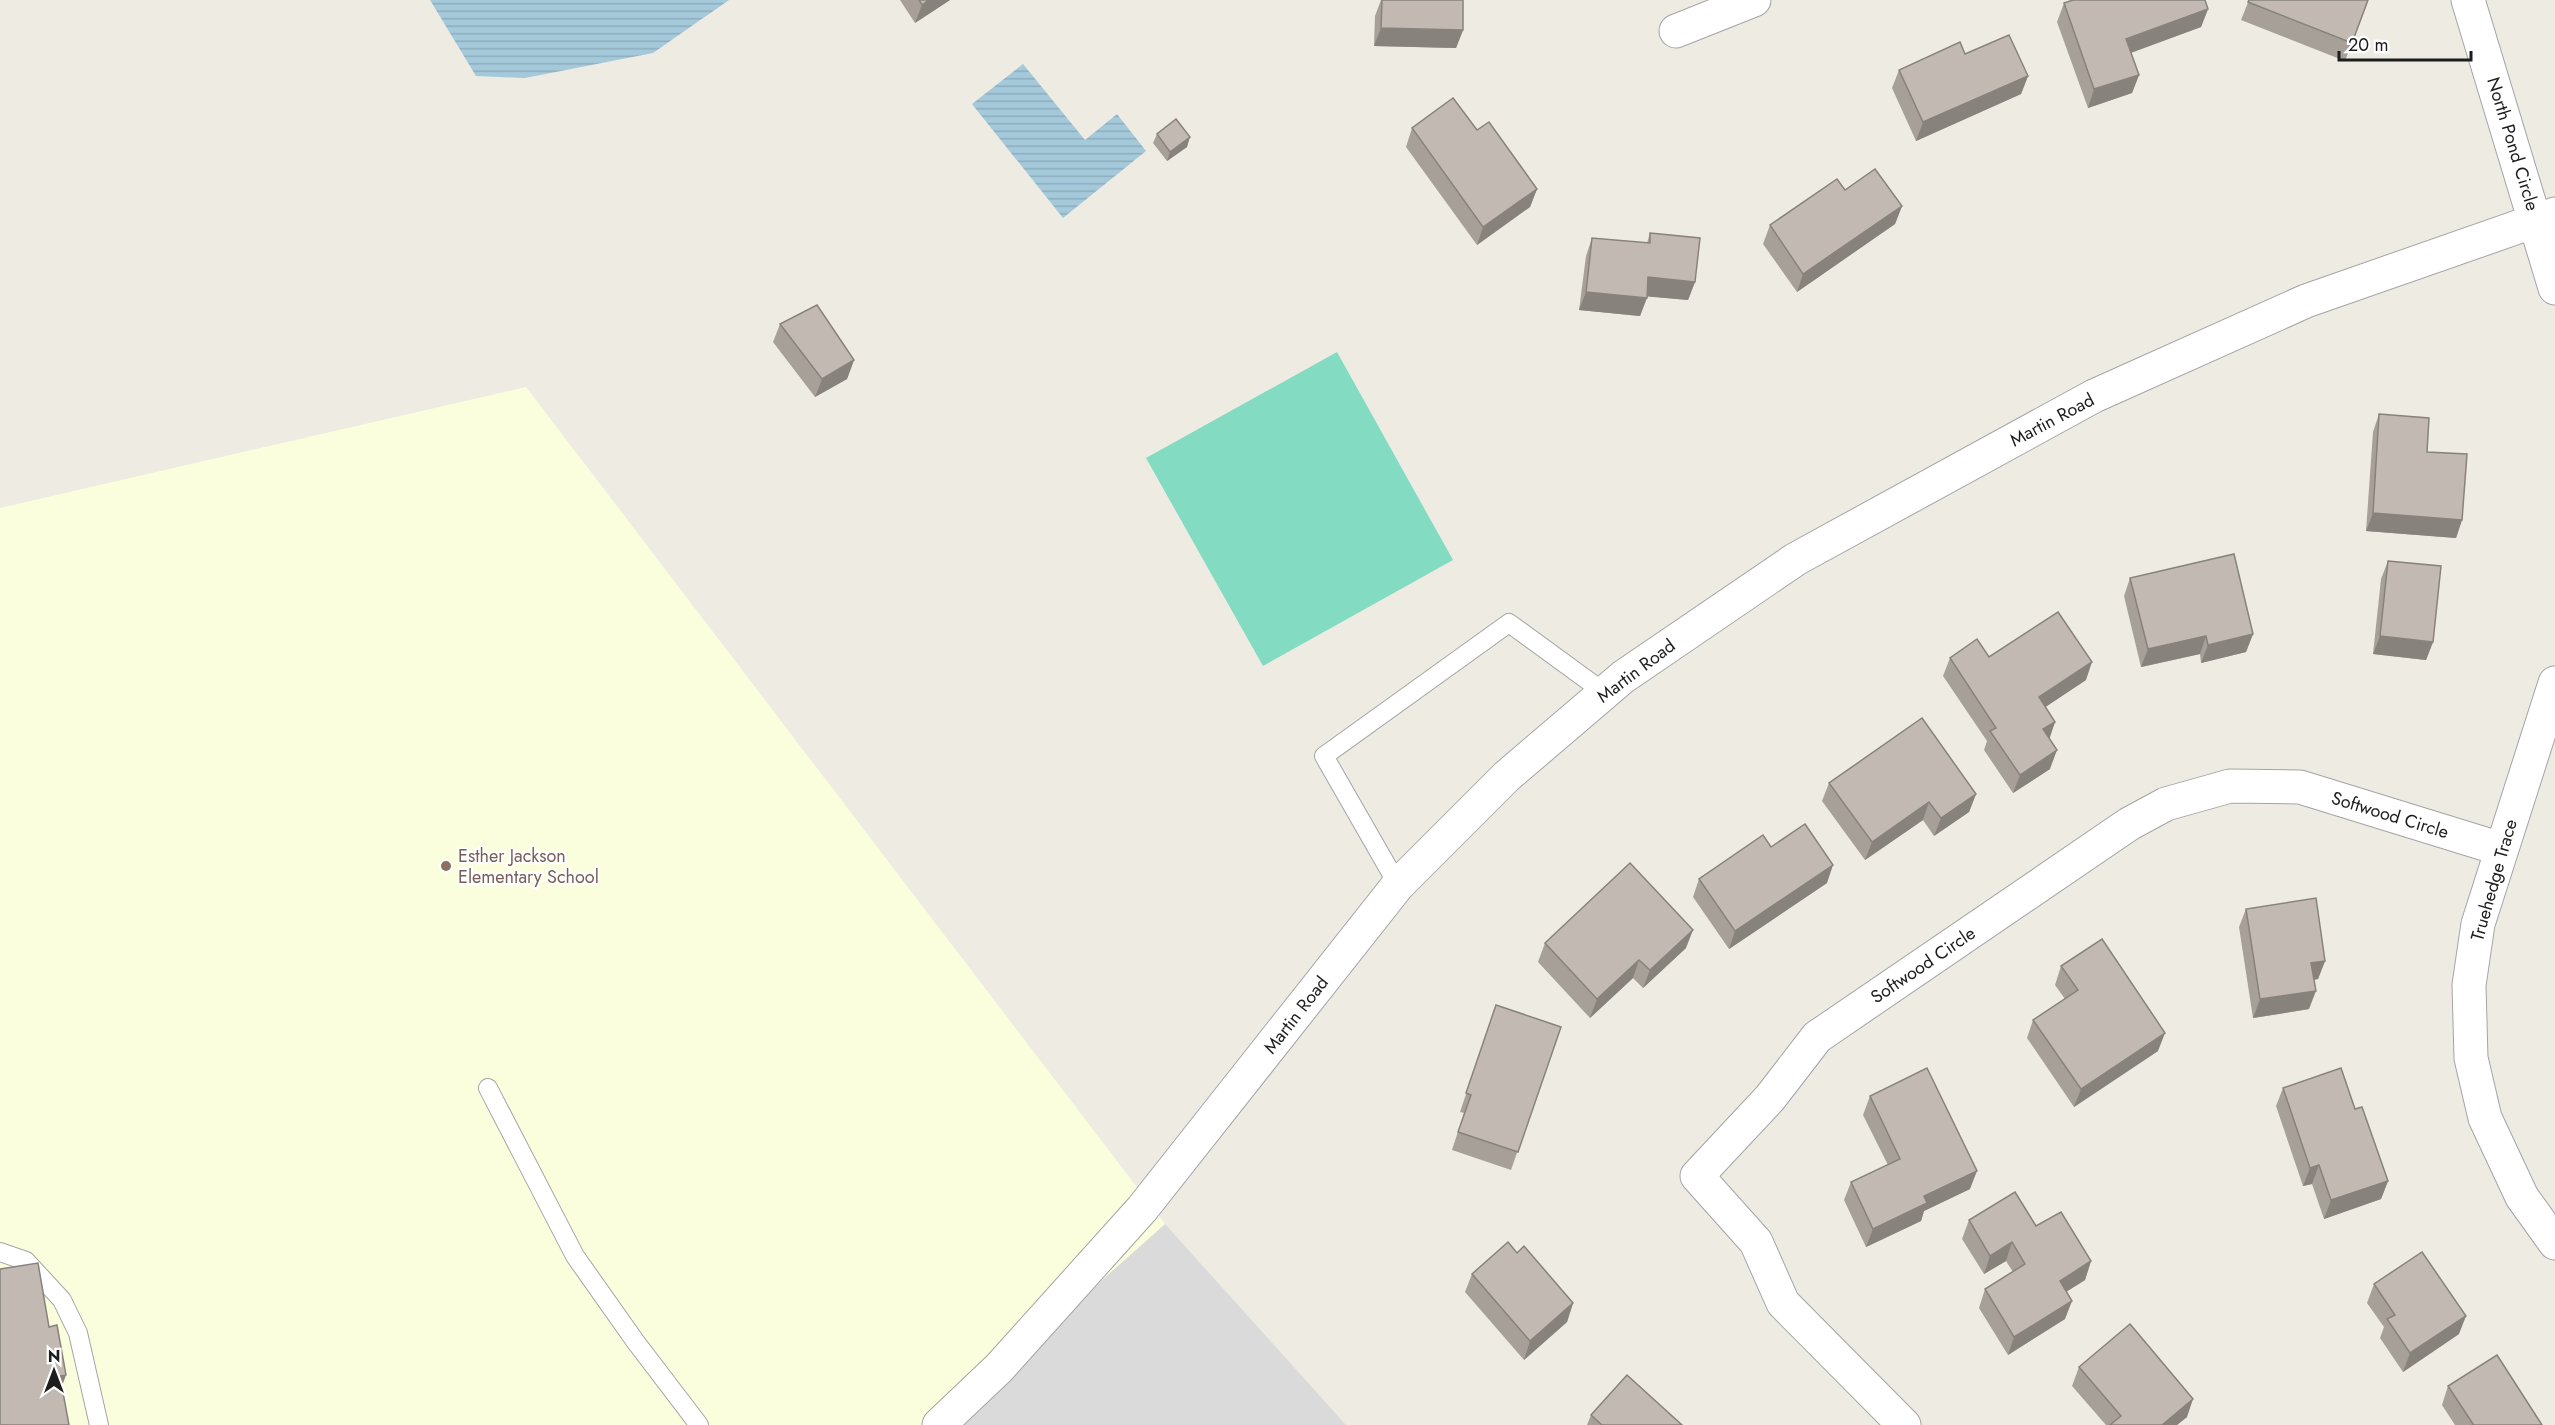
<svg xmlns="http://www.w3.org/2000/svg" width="2555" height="1425" font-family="Jost,sans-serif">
  <defs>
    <pattern id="water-rules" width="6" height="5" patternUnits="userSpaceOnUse" patternTransform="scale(1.5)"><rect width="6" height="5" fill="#a4c9da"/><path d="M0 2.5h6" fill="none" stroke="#8dacbb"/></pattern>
  </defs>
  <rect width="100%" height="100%" fill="#eeebe3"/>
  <polygon fill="#dbdada" points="1165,1224 1346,1425 939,1425"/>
  <polygon fill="#fbfedc" points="526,387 1165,1224 939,1425 0,1425 0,508"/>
  <polygon fill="#83dbc1" points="1337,352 1453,560 1263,666 1146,458"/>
  <g fill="url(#water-rules)">
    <polygon points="430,0 729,0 653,53 525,78 476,76"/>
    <polygon points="1023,64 1085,140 1117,114 1146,151 1063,218 972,104"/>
  </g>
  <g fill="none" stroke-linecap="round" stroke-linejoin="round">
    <defs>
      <g id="service">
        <polyline points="1398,885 1324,756 1509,623 1605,693"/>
        <polyline points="488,1088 575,1256 635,1341 699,1425"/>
        <polyline points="0,1252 26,1261 62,1300 78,1333 99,1425"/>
      </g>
      <g id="minor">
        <polyline points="2468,0 2555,288"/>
        <polyline points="1676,31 1754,0"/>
        <polyline points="2555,683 2478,924 2469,985 2471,1058 2485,1118 2522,1197 2555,1243"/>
        <polyline points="1904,1425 1783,1303 1756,1242 1697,1176 1770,1098 1817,1037 2129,824 2166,804 2230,786 2300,787 2501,849"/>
      </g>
      <polyline id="tertiary" points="939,1425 999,1368 1142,1209 1398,885 1507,776 1623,677 1796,559 2094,396 2306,301 2555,214"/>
    </defs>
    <use href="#service" stroke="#a4a4a4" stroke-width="20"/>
    <use href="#minor" stroke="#a4a4a4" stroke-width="35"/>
    <use href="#tertiary" stroke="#a4a4a4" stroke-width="35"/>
    <use href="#service" stroke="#fff" stroke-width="18"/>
    <use href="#minor" stroke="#fff" stroke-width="33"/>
    <use href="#tertiary" stroke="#fff" stroke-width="33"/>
  </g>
  <g fill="#a7a099">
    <polygon points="900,0 950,0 915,23"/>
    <polygon points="1381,0 1463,0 1463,30 1456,48 1374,46 1375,16"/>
    <polygon points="2249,0 2368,0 2345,61 2241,20"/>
    <polygon points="2064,3 2208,9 2201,27 2131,53 2139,75 2132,93 2088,108 2057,22"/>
    <polygon points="1899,70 2028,76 2021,94 1916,141 1892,88"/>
    <polygon points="1412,128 1477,130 1537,189 1530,207 1477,245 1406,147"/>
    <polygon points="1157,134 1187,147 1167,161 1153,143"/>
    <polygon points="1902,206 1895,224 1797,292 1763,244 1770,225"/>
    <polygon points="1650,233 1695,282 1688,300 1647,296 1640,316 1579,310 1586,256 1592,238 1647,243"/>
    <polygon points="780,324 854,360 847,379 815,397 773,342"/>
    <polygon points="2379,414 2427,452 2462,520 2456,538 2366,531 2373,432"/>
    <polygon points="2388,561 2433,642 2426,660 2373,654 2381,579"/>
    <polygon points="2130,578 2253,634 2246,652 2201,663 2200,654 2141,667 2124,596"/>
    <polygon points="1989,657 2086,680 2045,707 2055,722 2049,738 2050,769 2013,793 1984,750 1987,741 1943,676 1950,658"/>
    <polygon points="1829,783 1976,794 1969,812 1934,836 1923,820 1865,860 1822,801"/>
    <polygon points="1771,847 1827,883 1729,949 1693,897 1699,879"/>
    <polygon points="2246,909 2325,961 2318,979 2314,980 2309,1009 2253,1018 2239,927"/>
    <polygon points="1545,943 1686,948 1643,988 1633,978 1590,1018 1538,962"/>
    <polygon points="2061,966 2158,1051 2074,1107 2027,1038 2033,1020 2065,999 2055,985"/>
    <polygon points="1490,1023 1561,1027 1511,1170 1452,1150 1464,1113 1460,1112"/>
    <polygon points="2283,1088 2355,1109 2388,1181 2381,1199 2324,1219 2312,1184 2303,1186 2276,1106"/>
    <polygon points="1870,1096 1970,1189 1924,1211 1921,1221 1866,1247 1844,1200 1851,1182 1888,1165 1863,1115"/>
    <polygon points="1969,1220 2036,1226 2091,1261 2085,1280 2066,1292 2065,1319 2008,1355 1979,1308 1985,1289 2013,1272 2006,1261 1984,1274 1962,1239"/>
    <polygon points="1517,1253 1573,1303 1567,1322 1524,1360 1465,1292 1472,1274"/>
    <polygon points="2374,1284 2459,1334 2403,1372 2380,1338 2384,1327 2367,1303"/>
    <polygon points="2079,1367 2187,1417 2177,1425 2106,1425 2072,1386"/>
    <polygon points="2448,1386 2542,1425 2455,1425 2442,1405"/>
    <polygon points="1591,1415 1682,1425 1587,1425"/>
  </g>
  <g fill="#88827d">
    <polygon points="929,0 950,0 915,23 922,5"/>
    <polygon points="2208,9 2201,27 2119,57 2126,39"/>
    <polygon points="1381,28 1463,30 1456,48 1374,46"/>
    <polygon points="2139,75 2132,93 2088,108 2094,89"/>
    <polygon points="2028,76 2021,94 1916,141 1923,122"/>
    <polygon points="1190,137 1187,147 1167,161 1170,152"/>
    <polygon points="1537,189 1530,207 1477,245 1483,227"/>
    <polygon points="1902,206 1895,224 1797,292 1803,274"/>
    <polygon points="1648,277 1695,282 1688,300 1642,296"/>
    <polygon points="1586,292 1647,298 1640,316 1579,310"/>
    <polygon points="854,360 847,379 815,397 822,379"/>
    <polygon points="2373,513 2462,520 2456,538 2366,531"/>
    <polygon points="2253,634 2246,652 2201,663 2208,645"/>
    <polygon points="2206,636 2200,654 2141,667 2148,649"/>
    <polygon points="2380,636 2433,642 2426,660 2373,654"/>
    <polygon points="2092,662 2086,680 2032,716 2039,697"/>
    <polygon points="2055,722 2049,740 2043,729"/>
    <polygon points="2057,750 2050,769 2013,793 2020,775"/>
    <polygon points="1976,794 1969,812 1934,836 1941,818"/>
    <polygon points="1929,802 1923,820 1865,860 1872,842"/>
    <polygon points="1833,865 1827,883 1729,949 1735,931"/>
    <polygon points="1693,930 1686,948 1643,988 1650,970"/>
    <polygon points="1639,960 1633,978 1590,1018 1597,999"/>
    <polygon points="2325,961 2318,979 2304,981 2311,963"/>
    <polygon points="2316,991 2309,1009 2253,1018 2260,999"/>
    <polygon points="2165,1033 2158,1051 2074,1107 2081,1089"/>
    <polygon points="2319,1165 2312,1184 2303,1186 2310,1168"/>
    <polygon points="1977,1171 1970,1189 1924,1211 1921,1221 1866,1247 1873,1229 1924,1196"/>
    <polygon points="2388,1181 2381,1199 2324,1219 2331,1200"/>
    <polygon points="2012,1242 2006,1261 1984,1274 1990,1256"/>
    <polygon points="2091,1261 2085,1280 2053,1300 2060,1281"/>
    <polygon points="2072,1301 2065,1319 2008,1355 2014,1337"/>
    <polygon points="1573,1303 1567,1322 1524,1360 1530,1341"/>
    <polygon points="2466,1316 2459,1334 2403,1372 2410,1353"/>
    <polygon points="66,1375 54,1409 60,1376"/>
    <polygon points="2193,1399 2187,1417 2177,1425 2162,1425"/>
  </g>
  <g fill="#c2bab2" stroke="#88827d" stroke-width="1.5">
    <polygon points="919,0 929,0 922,5"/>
    <polygon points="1382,0 1463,0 1463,30 1381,28"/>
    <polygon points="2073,0 2205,0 2208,9 2126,39 2139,75 2094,89 2064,3"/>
    <polygon points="2249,0 2368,0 2352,43 2248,2"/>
    <polygon points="2009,35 2028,76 1923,122 1899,70 1960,42 1965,54"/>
    <polygon points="1453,98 1477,130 1489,122 1537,189 1483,227 1412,128"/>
    <polygon points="1176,119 1190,137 1170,152 1157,134"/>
    <polygon points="1875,169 1902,206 1803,274 1770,225 1837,179 1845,190"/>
    <polygon points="1650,233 1700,238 1695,282 1648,277 1647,298 1586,292 1592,238 1650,243"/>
    <polygon points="817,305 854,360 822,379 780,324"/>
    <polygon points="2379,414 2429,418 2427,452 2467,454 2462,520 2373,513"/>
    <polygon points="2234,554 2253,634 2208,645 2206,636 2148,649 2130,578"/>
    <polygon points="2388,561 2441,566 2433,642 2380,636"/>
    <polygon points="2058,612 2092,662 2039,697 2055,722 2043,729 2057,750 2020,775 1990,731 1996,728 1950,658 1977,639 1989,657"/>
    <polygon points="1922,718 1976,794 1941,818 1929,802 1872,842 1829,783"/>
    <polygon points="1805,824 1833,865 1735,931 1699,879 1763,835 1771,847"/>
    <polygon points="1630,863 1693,930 1650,970 1639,960 1597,999 1545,943"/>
    <polygon points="2316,898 2325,961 2311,963 2316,991 2260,999 2246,909"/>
    <polygon points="2102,939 2165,1033 2081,1089 2033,1020 2078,990 2061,966"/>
    <polygon points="1496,1005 1561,1027 1518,1152 1458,1132 1471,1095 1466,1093"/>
    <polygon points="1927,1068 1977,1171 1924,1196 1927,1203 1873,1229 1851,1182 1900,1159 1870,1096"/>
    <polygon points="2341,1068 2355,1109 2362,1107 2388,1181 2331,1200 2319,1165 2310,1168 2283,1088"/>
    <polygon points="2015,1192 2036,1226 2061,1212 2091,1261 2060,1281 2072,1301 2014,1337 1985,1289 2025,1264 2012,1242 1990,1256 1969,1220"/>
    <polygon points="1508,1242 1517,1253 1524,1246 1573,1303 1530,1341 1472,1274"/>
    <polygon points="2422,1252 2466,1316 2410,1353 2387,1319 2395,1315 2374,1284"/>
    <polygon points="38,1263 49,1327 57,1325 66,1375 60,1376 69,1425 0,1425 0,1269"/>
    <polygon points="2130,1324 2193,1399 2162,1425 2110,1425 2121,1416 2079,1367"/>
    <polygon points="2497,1355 2542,1425 2472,1425 2473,1424 2448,1386"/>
    <polygon points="1627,1375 1682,1425 1602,1425 1591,1415"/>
  </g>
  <circle fill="#8d6e63" stroke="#fff" stroke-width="2" cx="446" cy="866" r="6"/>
  <g text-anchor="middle" stroke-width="4.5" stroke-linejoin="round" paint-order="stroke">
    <g font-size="18" fill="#1d1d1d" stroke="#fff">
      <text transform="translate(2513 144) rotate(73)" y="6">North Pond Circle</text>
      <text transform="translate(2052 420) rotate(-28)" y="6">Martin Road</text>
      <text transform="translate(1636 671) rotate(-37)" y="6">Martin Road</text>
      <text transform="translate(2390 815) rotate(17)" y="6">Softwood Circle</text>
      <text transform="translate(2494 880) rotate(-74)" y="6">Truehedge Trace</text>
      <text transform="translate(1923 965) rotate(-34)" y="6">Softwood Circle</text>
      <text transform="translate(1296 1015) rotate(-52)" y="6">Martin Road</text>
    </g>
    <g font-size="18" fill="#785e54" stroke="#fff" text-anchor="start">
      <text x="458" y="862">Esther Jackson<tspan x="458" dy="21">Elementary School</tspan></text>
    </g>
  </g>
  <g transform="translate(54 1371)" stroke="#ffffff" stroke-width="4.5" paint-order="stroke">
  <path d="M0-4.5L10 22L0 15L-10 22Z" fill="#1d1d1d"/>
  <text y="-9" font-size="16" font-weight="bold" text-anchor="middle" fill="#1d1d1d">N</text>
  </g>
  <path d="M2339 51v9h132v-9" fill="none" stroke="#1d1d1d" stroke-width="3"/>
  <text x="2348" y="51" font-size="18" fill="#1d1d1d" stroke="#ffffff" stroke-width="4.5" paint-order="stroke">20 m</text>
</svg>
